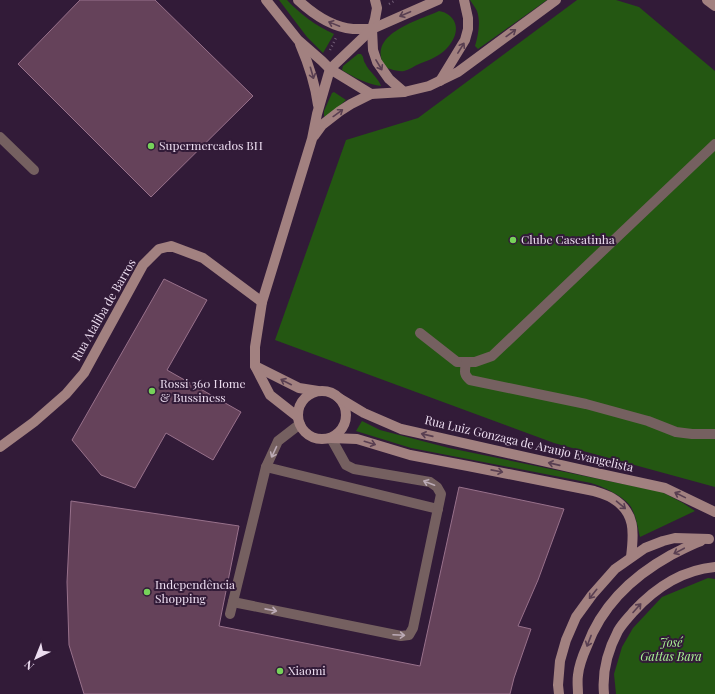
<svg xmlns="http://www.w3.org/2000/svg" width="715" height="694" font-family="'Playfair Display',serif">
  <rect width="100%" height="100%" fill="#321b38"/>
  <g fill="#245712">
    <path d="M 279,0 L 287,0 C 300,14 316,26 334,34 L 323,53 L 307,37 Z"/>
    <path d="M 470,0 L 547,0 L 478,49 L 475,46 C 478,35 481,23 477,11 C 475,7 472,3 470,0 Z"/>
    <polygon points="577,0 616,0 639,7 715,71 715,487 554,443 275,340 346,140 418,118"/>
    <path d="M 439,11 C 445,12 448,14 452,18 C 461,29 453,43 444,51 C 437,57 427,61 419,64 C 414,66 409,70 404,71 C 398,72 391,69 386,68 C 364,35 417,21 439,11 Z"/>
    <path d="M 358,54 L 361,54 C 364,57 363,60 365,63 C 369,72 378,77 381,86 C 369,85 353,77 342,70 L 343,66 Z"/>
    <polygon points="334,92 346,100 326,118 324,116 324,111 332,93"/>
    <path d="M 362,421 L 380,430 L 449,448 L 662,492 L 683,503 L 695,511 L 640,537 C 638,528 636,516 631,507 C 625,497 602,486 591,483 L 411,448 L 356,431 Z"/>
    <polygon points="708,578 715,579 715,694 616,694 614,674 622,647 633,628 662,597"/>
  </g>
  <g fill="#65425a" stroke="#98718b">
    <polygon points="80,0 155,0 253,96 151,197 18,64"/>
    <polygon points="164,279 207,300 167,370 241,412 213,460 166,433 135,488 101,475 72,440"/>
    <polygon points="459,487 564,509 538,580 518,626 531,629 514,678 510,694 84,694 69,645 67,582 71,501 239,526 219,626 420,666"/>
  </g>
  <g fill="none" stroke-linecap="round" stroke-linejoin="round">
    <g stroke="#725e77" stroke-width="2.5" stroke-dasharray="1 3" stroke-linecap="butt">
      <polyline points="389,4 396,0"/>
      <polyline points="330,50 336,38"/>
    </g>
    <g stroke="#756060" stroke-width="10">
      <polyline points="0,137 34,170"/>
      <polyline points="420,333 457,362 475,362 492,356 715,144"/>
      <path d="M 466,362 C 465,371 463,374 470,380 L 586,404 L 648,421 L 676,432 L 692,434 L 715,434"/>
      <polyline points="266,467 438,509"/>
      <polyline points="233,602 401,636 409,635 413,628 441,494 437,487 430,482 354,469 346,465 331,438"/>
      <polyline points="230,614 266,467 278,441 300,424"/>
    </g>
    <g stroke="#a28180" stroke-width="10">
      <polyline points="266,0 298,40 322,61 330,69 371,94 404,92 429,86 458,72 556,0"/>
      <path d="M 298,0 C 313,14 332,27 353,29 C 359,29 366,29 372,29"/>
      <polyline points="375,0 377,8 375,19 372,29 373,50 377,62 389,79 404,92"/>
      <polyline points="707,0 715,6"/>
      <path d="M 300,44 C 309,65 315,82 318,105"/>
      <polyline points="440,81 465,40 468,29 468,18 464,0"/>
      <polyline points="314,136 322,125 340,111 351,104 371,94"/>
      <polyline points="255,366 299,388 318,391"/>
      <circle cx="322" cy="415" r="24"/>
      <polyline points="339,398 364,413 401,429 596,473 665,488 715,512"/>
      <polyline points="298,417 270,395 255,366 255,347 262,302 312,139 317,114 330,69 372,29 438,0"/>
      <path d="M 331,438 L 357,439 L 410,455 L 468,466 L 594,491 C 600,493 607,495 612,498 C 636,512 634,533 631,557"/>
      <polyline points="0,447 34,422 66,394 84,373 143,265 159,249 171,246 203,258 262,302"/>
      <polyline points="559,694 558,685 560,661 566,640 576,617 592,595 615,569 645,548 663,541 675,538 709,539"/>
      <path d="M 578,694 C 578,688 577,682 578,675 C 579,665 583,655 587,646 C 602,605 633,576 671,555 C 681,550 690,545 701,541"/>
      <path d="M 604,694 C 602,673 608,650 618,631 C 622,624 628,618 633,612 C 655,588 682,570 715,567"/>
    </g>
  </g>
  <defs><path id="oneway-shaft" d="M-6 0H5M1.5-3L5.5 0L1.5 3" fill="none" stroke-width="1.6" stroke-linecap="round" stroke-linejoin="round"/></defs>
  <g stroke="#593f51">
    <use href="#oneway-shaft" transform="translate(405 14) rotate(157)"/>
    <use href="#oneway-shaft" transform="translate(334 24) rotate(-158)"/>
    <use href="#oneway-shaft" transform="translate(511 33) rotate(-36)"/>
    <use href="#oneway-shaft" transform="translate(461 48) rotate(-58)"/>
    <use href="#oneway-shaft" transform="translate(379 65) rotate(59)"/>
    <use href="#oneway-shaft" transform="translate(312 73) rotate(74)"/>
    <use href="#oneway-shaft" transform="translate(338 113) rotate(-36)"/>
    <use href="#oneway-shaft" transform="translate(286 382) rotate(-153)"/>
    <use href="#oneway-shaft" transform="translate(427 435) rotate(-167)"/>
    <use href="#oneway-shaft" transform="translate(370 443) rotate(17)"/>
    <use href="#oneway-shaft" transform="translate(554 464) rotate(-167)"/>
    <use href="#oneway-shaft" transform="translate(497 471) rotate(11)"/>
    <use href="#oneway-shaft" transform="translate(680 495) rotate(-154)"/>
    <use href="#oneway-shaft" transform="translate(621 505) rotate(40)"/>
    <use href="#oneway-shaft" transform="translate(679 551) rotate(152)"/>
    <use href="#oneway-shaft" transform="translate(593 594) rotate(129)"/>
    <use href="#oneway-shaft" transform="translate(637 608) rotate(-48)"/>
    <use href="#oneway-shaft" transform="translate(589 641) rotate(111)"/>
  </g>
  <g stroke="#bcabb6">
    <use href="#oneway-shaft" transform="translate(274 452) rotate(115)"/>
    <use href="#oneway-shaft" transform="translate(429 483) rotate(-159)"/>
    <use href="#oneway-shaft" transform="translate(271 610) rotate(11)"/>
    <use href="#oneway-shaft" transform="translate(399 635) rotate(3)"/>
  </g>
  <g fill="#76d25a" stroke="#321b38" stroke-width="1.5">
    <circle cx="151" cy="146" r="4"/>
    <circle cx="513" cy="240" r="4"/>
    <circle cx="152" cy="391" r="4"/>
    <circle cx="147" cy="592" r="4"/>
    <circle cx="280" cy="671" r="4"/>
  </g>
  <g text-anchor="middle" stroke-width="4" stroke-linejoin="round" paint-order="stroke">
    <g font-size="12" fill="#ecddf0" stroke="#321b38" text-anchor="start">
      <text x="159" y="150">Supermercados BH</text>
      <text x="521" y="244">Clube Cascatinha</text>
      <text x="160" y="388">Rossi 360 Home<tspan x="160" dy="14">&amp; Bussiness</tspan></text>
      <text x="155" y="589">Independência<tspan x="155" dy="14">Shopping</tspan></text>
      <text x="288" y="675">Xiaomi</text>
    </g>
    <g font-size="12" fill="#ecddf0" stroke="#321b38">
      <text transform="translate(104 310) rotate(-60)" y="4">Rua Ataliba de Barros</text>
      <text transform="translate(529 444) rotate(13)" y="4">Rua Luiz Gonzaga de Araujo Evangelista</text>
    </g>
    <g font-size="12" font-style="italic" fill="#aaf495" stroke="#321b38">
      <text x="671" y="647">José<tspan x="671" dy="14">Gattas Bara</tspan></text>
    </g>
  </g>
  <g transform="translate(36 658) rotate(223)" stroke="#321b38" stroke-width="3" paint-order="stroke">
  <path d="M0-3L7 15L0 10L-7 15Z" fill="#ecddf0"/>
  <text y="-6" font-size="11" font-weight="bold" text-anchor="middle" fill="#ecddf0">N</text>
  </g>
</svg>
